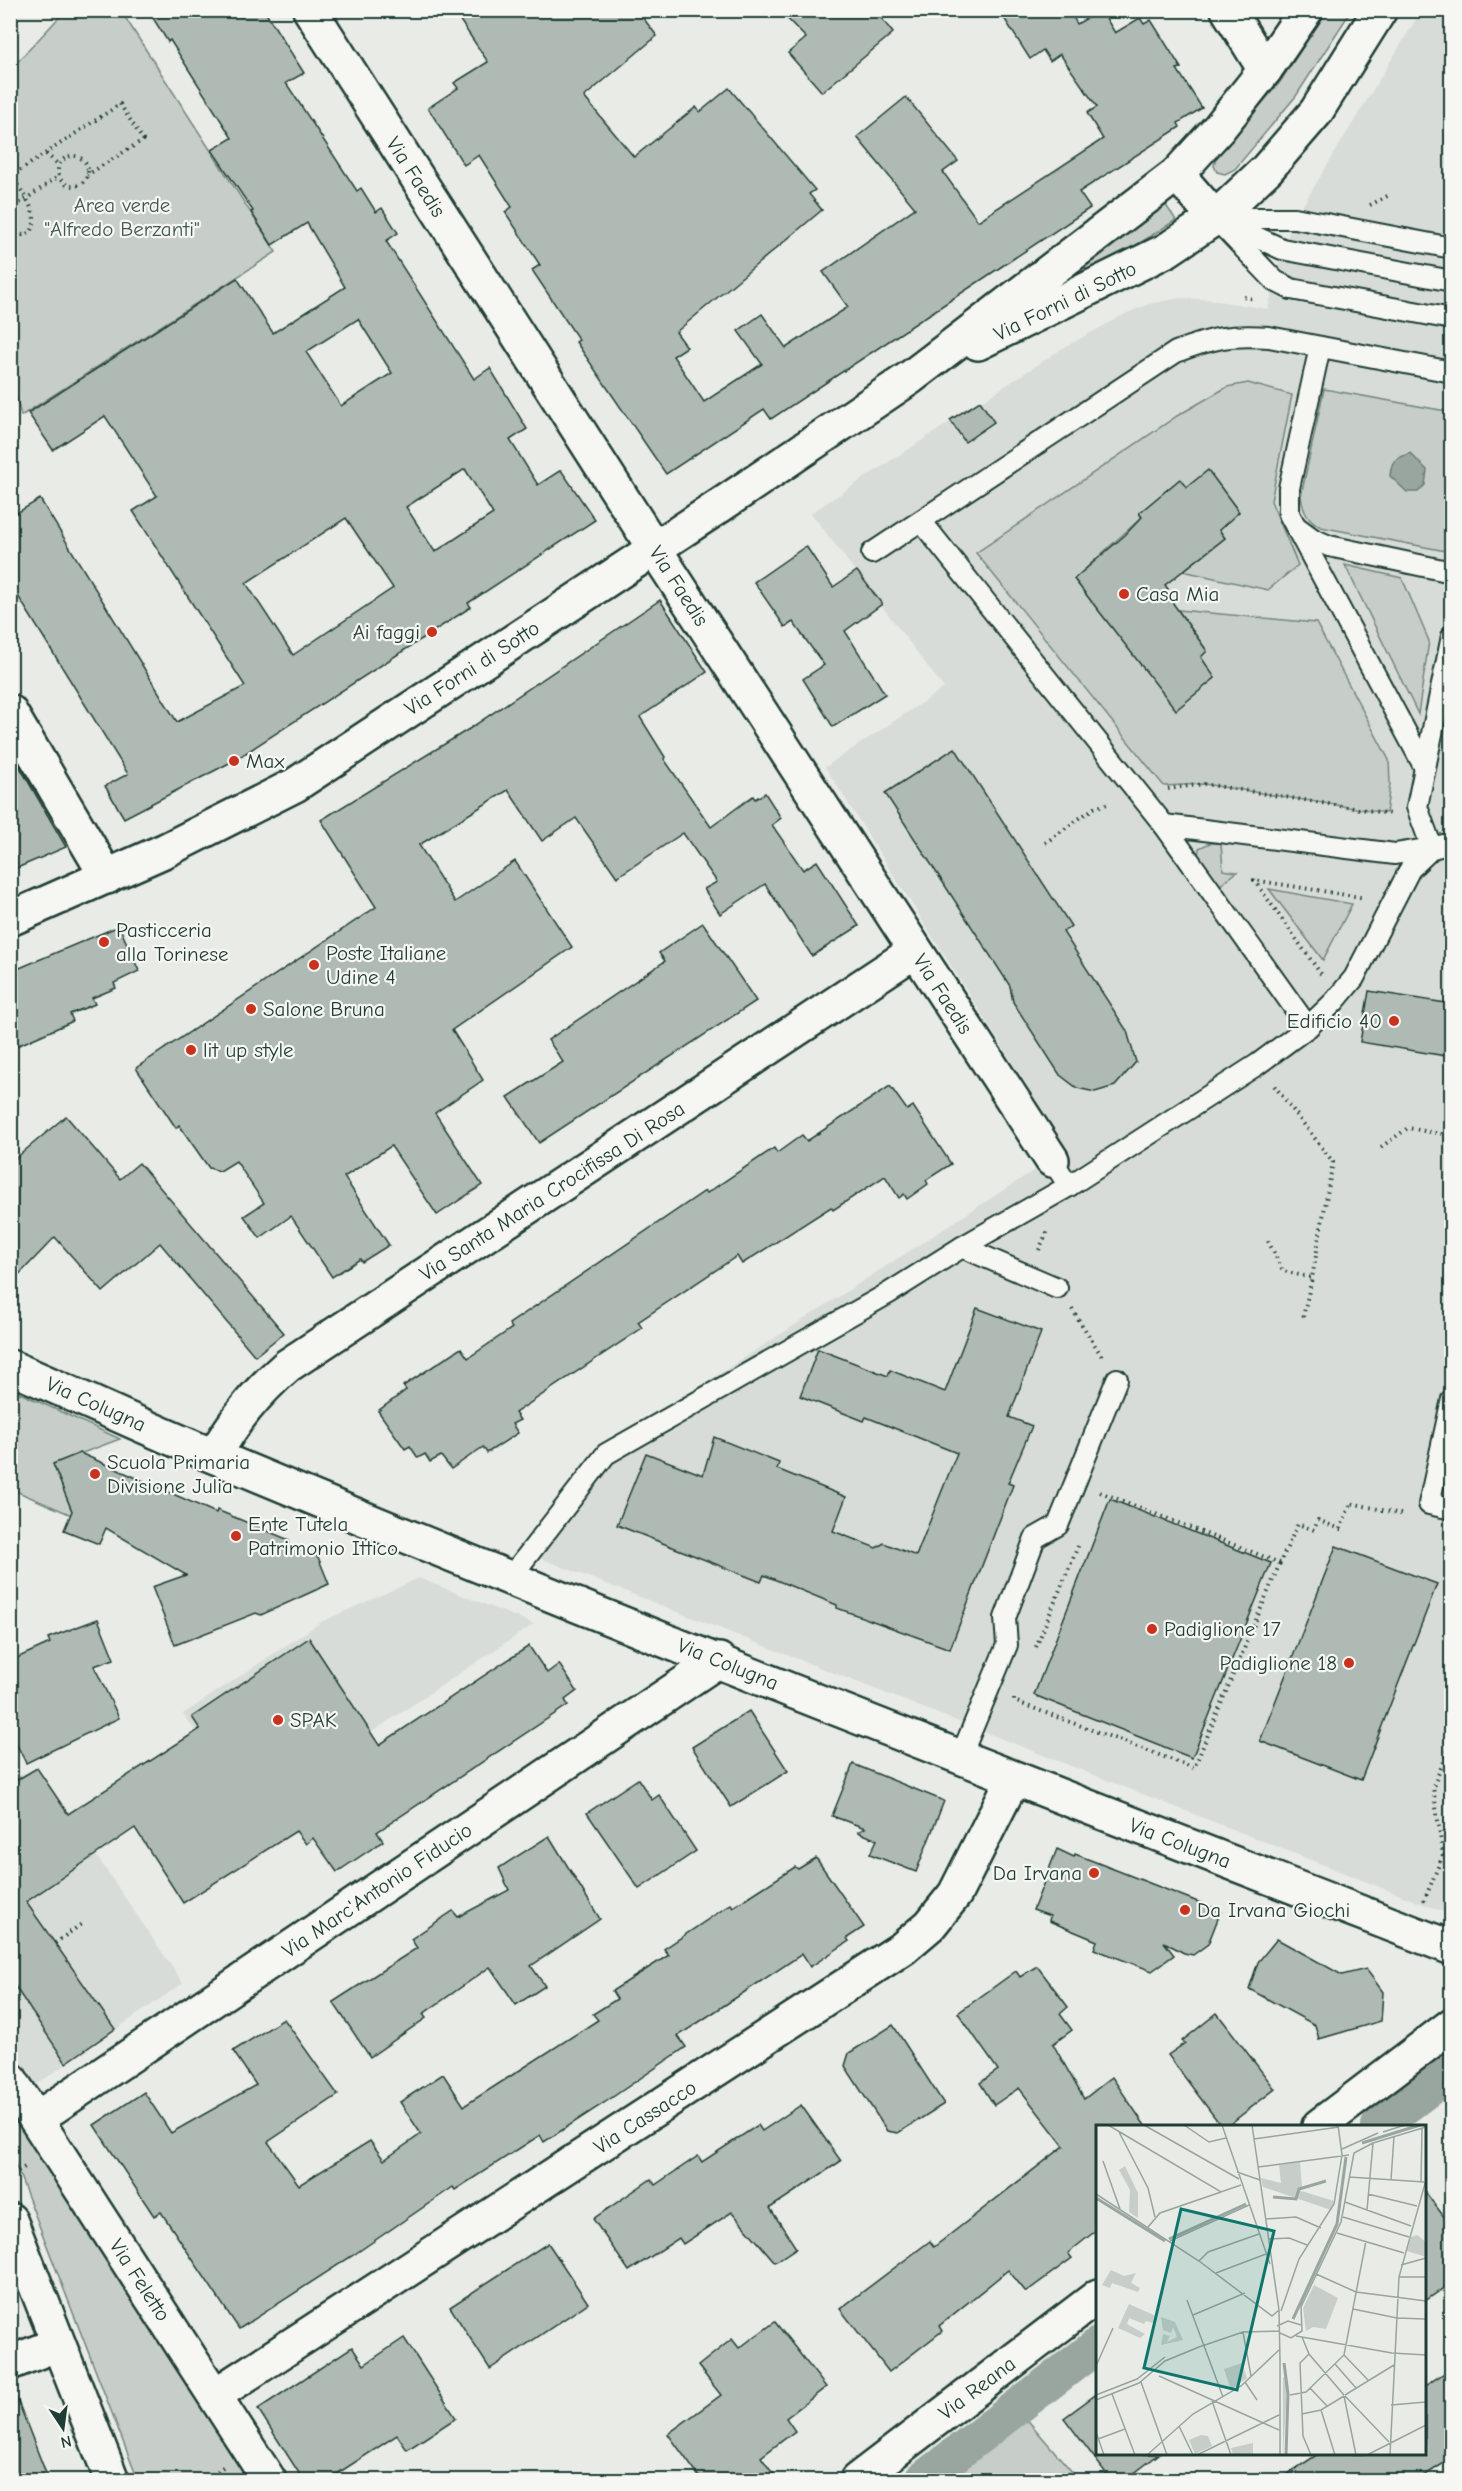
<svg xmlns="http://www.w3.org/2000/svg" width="1462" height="2491" font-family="'Comic Neue',sans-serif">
  <rect width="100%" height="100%" fill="#e9ebe7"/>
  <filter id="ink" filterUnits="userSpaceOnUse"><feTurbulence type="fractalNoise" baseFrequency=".0167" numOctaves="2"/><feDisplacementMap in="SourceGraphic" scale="12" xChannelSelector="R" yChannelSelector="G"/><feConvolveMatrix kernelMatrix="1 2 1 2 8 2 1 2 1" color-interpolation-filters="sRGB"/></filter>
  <g filter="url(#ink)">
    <g fill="#d8dcd8">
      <polygon points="1421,11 1451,11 1451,1915 527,1553 597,1453 1067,1149 825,767 944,688 811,513 1063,348 1125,314 1149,304 1179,298 1205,299 1268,309 1282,249 1295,218"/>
      <polygon points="419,1578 534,1624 252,1812 183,1714 321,1622"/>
      <polygon points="37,1768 183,1983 33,2087 11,2047 10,1779"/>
    </g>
    <g fill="#c7cec9" stroke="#73867e" stroke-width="1.5">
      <polygon points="65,11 121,11 276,252 21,416 10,370 11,69"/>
      <polygon points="1326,11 1351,11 1296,96 1235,169 1225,174 1217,172 1214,166 1216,157 1280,82"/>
      <polygon points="1163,201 1176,220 1100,268 1031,295"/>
      <polygon points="1248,383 1292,395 1271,501 1298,565 1268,590 1183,571 1225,538 1219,529 1239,512 1208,471 1187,487 1180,479 1139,513 1142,517 1074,579 1176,709 1201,657 1207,651 1178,610 1316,623 1389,760 1390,784 1386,813 1204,784 1164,786 976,553 1177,416 1227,387"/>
      <path d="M 1324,389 L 1451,412 L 1451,552 L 1321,527 C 1307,519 1303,512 1301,496 Z"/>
      <polygon points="1345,565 1402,578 1429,641 1418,714"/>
      <polygon points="1210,843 1221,843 1223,870 1237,872 1218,887 1198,857 1199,848"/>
      <polygon points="1269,889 1352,904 1323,960"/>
      <polygon points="11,1389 120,1439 53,1464 74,1516 11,1489"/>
      <polygon points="10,2105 249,2480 138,2480 11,2153"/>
      <polygon points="1024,2416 1079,2480 939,2480 1023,2416"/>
    </g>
    <path fill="#99a6a0" stroke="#687c75" stroke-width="1.5" d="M 1410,453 L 1427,470 L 1425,485 L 1418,492 L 1407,492 L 1390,476 C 1392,457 1396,460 1410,453 Z"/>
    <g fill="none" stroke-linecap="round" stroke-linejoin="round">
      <g stroke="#99a6a0" stroke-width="36">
        <polyline points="1379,2126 1452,2071"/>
        <polyline points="922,2480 1098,2345"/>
      </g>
    </g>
    <g fill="#b0bab5" stroke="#1f3d34" stroke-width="1.5" fill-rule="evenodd">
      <path d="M 148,10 L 264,10 L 304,73 L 286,83 L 357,191 L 361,188 L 376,212 L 382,208 L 398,233 L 386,241 L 474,379 L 490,368 L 527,429 L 510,440 L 538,485 L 561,470 L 595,520 L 468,603 L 471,607 L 235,760 L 124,818 L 105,786 L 128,774 L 10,583 L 10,517 L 40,499 L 177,722 L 245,686 L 133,511 L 157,496 L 105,416 L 53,450 L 28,413 L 237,278 L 273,333 L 345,287 L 307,223 L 272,245 L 251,212 L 253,211 L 212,150 L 232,138 L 170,40 L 168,42 ZM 358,319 L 392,373 L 341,406 L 306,352 ZM 465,469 L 493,514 L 435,552 L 406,507 ZM 346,518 L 393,588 L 293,655 L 246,583 Z"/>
      <polygon points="453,10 637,10 657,36 584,97 634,157 696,107 700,112 729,88 815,190 809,194 822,210 676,332 687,347 673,356 704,402 762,364 738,331 762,314 786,348 848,307 823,272 915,208 857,137 906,97 958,161 943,172 978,221 1103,139 1087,113 1097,107 1060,54 1050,61 1043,50 1030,59 999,10 1069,10 1077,24 1101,10 1115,33 1140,18 1144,24 1151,20 1181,68 1177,69 1202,108 1178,123 1180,127 1079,192 1090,208 771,419 764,409 666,474 576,342 579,340 532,270 540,265 505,212 512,207 479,155 464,165 428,108 458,88 454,83 488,62"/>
      <polygon points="779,10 875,10 893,33 822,92 788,53 806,38"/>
      <polygon points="980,401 994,422 965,442 950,420"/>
      <polygon points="1208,470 1239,512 1219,530 1225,538 1165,585 1168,589 1165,592 1207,651 1201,657 1215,678 1176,710 1074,579 1125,535 1142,517 1139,513 1180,479 1187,487"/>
      <polygon points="806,546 833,587 857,571 882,604 845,631 885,694 833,727 803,679 824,665 793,622 785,627 754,582"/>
      <polygon points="660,600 707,672 640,717 665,757 664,759 711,827 753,796 755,799 765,793 781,818 772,825 803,870 817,861 859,926 812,956 765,884 720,914 704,889 717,882 683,833 617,877 576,818 542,841 508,790 419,845 455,902 515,861 572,947 452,1030 483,1080 435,1113 482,1185 437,1215 391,1146 344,1177 389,1245 362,1262 360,1259 332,1277 291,1216 260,1238 244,1216 264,1203 236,1161 220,1171 209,1168 179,1125 176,1128 136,1068 376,907 321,820 469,729"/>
      <polygon points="955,748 1071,926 1063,932 1127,1031 1136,1062 1115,1086 1095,1092 1077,1088 1060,1075 1013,1002 1010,986 885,793"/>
      <polygon points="10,750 66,847 10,871"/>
      <polygon points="703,923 756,1001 539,1143 508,1097 563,1062 548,1040 665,961 659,953"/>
      <polygon points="119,926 139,971 114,983 116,988 92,998 95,1004 70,1014 73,1021 10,1049 10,972"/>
      <polygon points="1369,991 1452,1004 1452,1057 1360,1042"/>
      <polygon points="890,1086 907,1110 913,1106 951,1164 926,1180 928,1184 907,1199 904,1194 899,1198 885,1176 833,1210 831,1207 742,1264 737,1256 638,1322 642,1328 515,1413 520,1420 512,1424 518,1433 487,1453 483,1447 451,1469 441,1456 430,1462 425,1454 418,1458 410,1446 405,1449 378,1411 406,1390 403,1386 461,1348 468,1358 512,1328 509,1324 705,1191 707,1193 774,1148 777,1153 802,1135 807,1141"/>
      <polygon points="66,1116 120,1179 139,1163 284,1333 255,1356 160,1243 103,1292 55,1237 10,1284 10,1163"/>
      <polygon points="977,1308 1041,1332 1009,1417 1032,1426 1008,1483 1013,1485 950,1649 837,1608 837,1605 764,1575 761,1582 617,1525 646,1453 703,1475 714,1437 779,1463 777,1469 846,1497 833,1531 876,1548 884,1543 916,1556 957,1453 866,1417 864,1421 800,1396 818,1349 888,1376 890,1370 945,1392"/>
      <polygon points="80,1453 216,1513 217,1510 289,1540 288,1545 318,1557 329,1584 261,1615 256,1613 175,1645 152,1587 186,1575 106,1528 99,1544 64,1530 72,1511 53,1464"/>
      <polygon points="1110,1499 1271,1563 1192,1758 1034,1695"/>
      <polygon points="1336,1546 1437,1584 1361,1780 1260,1741"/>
      <polygon points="98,1619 114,1659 94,1666 119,1718 26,1763 10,1731 10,1661 50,1643 48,1638"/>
      <polygon points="309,1638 379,1745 529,1646 547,1673 559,1664 577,1691 565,1700 568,1705 377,1832 383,1841 337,1872 313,1838 306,1844 296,1831 183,1903 135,1828 26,1902 115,2029 66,2063 10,1979 10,1784 37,1768 68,1814 200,1729 192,1717"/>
      <polygon points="749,1711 788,1771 731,1807 692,1747"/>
      <polygon points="853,1764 944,1801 916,1872 870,1854 877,1840 858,1832 865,1828 832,1816"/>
      <polygon points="638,1779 652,1800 659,1795 696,1851 639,1889 587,1813"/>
      <polygon points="549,1836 600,1919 531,1966 545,1986 516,2005 490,1967 423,2014 426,2018 370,2057 333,2002 417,1948 411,1939 453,1911 458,1917 509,1890 499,1868"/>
      <polygon points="1057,1849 1074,1857 1075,1854 1221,1911 1208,1944 1193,1955 1184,1953 1164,1942 1174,1955 1152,1971 1094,1949 1097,1941 1049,1921 1050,1916 1033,1910"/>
      <polygon points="816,1858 864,1927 847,1938 849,1941 810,1967 802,1954 678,2036 686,2047 604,2103 544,2142 540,2135 455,2190 453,2187 352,2256 239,2329 161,2212 154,2216 94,2125 144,2092 171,2133 256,2085 233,2051 284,2019 338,2095 268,2142 299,2185 370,2141 384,2160 421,2134 400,2102 443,2074 464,2106 598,2020 593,2014 617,1999 612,1991 669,1955 664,1949 731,1904 733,1907 795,1867 798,1869"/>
      <polygon points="1277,1939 1342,1975 1366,1969 1383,1992 1381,2021 1319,2039 1315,2025 1249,1989 1258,1962"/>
      <polygon points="1037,1966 1068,2007 1060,2014 1072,2030 1053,2044 1084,2099 1112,2077 1146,2127 1098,2127 1098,2229 1068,2253 1072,2258 1026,2292 1008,2270 939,2326 942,2331 889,2372 840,2309 930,2241 934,2247 1064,2146 1019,2088 994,2105 980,2083 998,2070 958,2013 1016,1971 1020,1977"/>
      <polygon points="1217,2013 1275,2089 1226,2127 1222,2127 1168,2055 1185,2043 1182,2041"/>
      <polygon points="893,2025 944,2104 898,2133 887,2131 845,2066 849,2053"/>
      <polygon points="801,2105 841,2161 770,2208 796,2248 775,2262 732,2212 683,2244 679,2238 629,2271 593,2219 651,2179 655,2185 698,2156 702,2162 758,2125 762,2131"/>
      <polygon points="1425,2192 1452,2227 1452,2282 1425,2301"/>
      <polygon points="548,2243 588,2303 490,2369 450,2307"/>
      <polygon points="775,2322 826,2387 786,2418 795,2431 761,2457 778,2481 702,2481 668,2434 721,2395 698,2366 732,2339 739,2348"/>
      <polygon points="404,2338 456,2418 407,2450 397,2435 326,2481 304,2481 258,2409 352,2347 364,2365"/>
      <polygon points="1452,2368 1452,2458 1416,2481 1277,2481 1318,2454 1425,2454 1425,2386"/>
      <polygon points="12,2386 49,2481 10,2481 10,2387"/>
      <polygon points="1098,2393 1098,2454 1159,2454 1124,2481 1112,2481 1064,2418"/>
    </g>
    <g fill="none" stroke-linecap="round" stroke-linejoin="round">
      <defs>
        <g id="service">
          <polyline points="1215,218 1275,281 1291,289 1452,319"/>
          <polyline points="1221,218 1295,218 1452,248"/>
          <polyline points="1226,223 1282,249 1452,281"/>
          <polyline points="1320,347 1289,488 1289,514 1425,768"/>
          <polyline points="921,521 1164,825"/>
          <polyline points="1298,528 1313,539 1329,546 1452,572"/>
          <path d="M 872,553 L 1176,352 C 1212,338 1231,334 1269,337 L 1452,372"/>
          <polyline points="1308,1027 1164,825 1395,854 1432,848 1417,807 1452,636"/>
          <polyline points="1052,1160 1069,1186 1258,1064 1308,1027 1334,1002 1354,978 1410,869 1432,848 1452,843"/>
          <polyline points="962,1247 1069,1186"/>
          <polyline points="1452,1399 1429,1504 1452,1509"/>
          <polyline points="510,1578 606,1454 889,1293 962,1247 1057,1288"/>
          <polyline points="960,1758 1007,1645 1005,1618 1035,1538 1058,1525 1117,1379"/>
        </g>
        <g id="minor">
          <polyline points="310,10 654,548 1052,1160"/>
          <polyline points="1228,10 1265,70"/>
          <polyline points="10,712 107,877"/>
          <path d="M 214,1456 C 235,1419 255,1394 287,1366 L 915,951"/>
          <polyline points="36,2119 719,1660"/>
          <polyline points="1319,2126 1452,2025"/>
          <polyline points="10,2363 58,2344"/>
          <polyline points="215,2395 903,1948 930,1925 955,1894 1013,1779"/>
          <polyline points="857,2480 1098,2296"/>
        </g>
        <g id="tertiary">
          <path d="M 10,1367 C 80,1397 148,1429 218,1458 C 626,1629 1039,1788 1452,1948"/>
          <polyline points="10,2079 269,2480"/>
        </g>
        <g id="secondary">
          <polyline points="1177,174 1215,218"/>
          <polyline points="978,343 1167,250 1215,218 1267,169 1316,112 1380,10"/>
          <polyline points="10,919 166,850 295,785 721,505 911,377 1177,174 1219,128 1265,70 1306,10"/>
        </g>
        <polyline id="primary" points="10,2220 112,2480"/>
      </defs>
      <use href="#service" stroke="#1f3d34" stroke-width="24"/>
      <use href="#minor" stroke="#1f3d34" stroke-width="38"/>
      <use href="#tertiary" stroke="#1f3d34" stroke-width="38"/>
      <use href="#secondary" stroke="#1f3d34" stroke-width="38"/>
      <use href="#primary" stroke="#1f3d34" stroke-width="38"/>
      <g stroke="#1f3d34" stroke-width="4" stroke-dasharray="1.5 4.5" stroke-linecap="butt">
        <polyline points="46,154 59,165"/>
        <circle cx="73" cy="171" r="15"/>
        <polyline points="10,177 120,104 143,140 87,175"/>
        <polyline points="1370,205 1391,194"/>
        <polyline points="10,210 59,176"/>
        <path d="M 10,232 L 23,235 L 30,233 C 43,216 21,192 12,176"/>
        <polyline points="1244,297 1255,299"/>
        <polyline points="1168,789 1204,784 1391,814"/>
        <polyline points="1045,843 1094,808 1111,803"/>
        <polyline points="1321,974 1254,880 1365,898"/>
        <polyline points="1381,1147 1408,1128 1452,1136"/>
        <polyline points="1268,1241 1283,1271 1312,1278 1333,1162 1273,1084"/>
        <polyline points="1039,1250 1048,1230"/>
        <polyline points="1072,1309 1103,1358"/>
        <polyline points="1303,1317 1312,1278"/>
        <polyline points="1100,1492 1280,1563 1298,1524 1314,1530 1318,1520 1340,1529 1351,1503 1405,1515"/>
        <polyline points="1036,1647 1079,1544"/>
        <polyline points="1014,1699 1014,1701 1194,1768 1280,1563"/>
        <polyline points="1443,1855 1452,1858"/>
        <polyline points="1424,1901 1443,1855 1433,1787 1452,1741"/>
        <polyline points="55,1943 83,1923"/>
        <polyline points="18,2171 27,2166"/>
        <polyline points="217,2480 213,2474 223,2467"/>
      </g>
      <use href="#service" stroke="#f6f6f2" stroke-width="20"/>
      <use href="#minor" stroke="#f6f6f2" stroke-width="33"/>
      <use href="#tertiary" stroke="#f6f6f2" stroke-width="33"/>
      <use href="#secondary" stroke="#f6f6f2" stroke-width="33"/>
      <use href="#primary" stroke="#f6f6f2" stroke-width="33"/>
    </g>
  </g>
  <g fill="#c8321e" stroke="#f6f6f2" stroke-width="2">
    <circle cx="1124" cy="594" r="6"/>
    <circle cx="432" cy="632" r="6"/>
    <circle cx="234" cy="761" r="6"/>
    <circle cx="104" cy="942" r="6"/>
    <circle cx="314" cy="965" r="6"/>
    <circle cx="251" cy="1009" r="6"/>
    <circle cx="1394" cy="1021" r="6"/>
    <circle cx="191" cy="1050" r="6"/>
    <circle cx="95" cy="1474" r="6"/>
    <circle cx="236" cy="1536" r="6"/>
    <circle cx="1152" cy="1629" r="6"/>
    <circle cx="1349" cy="1663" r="6"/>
    <circle cx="278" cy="1720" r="6"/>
    <circle cx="1094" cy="1873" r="6"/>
    <circle cx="1185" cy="1910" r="6"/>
  </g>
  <g text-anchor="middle" stroke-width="4.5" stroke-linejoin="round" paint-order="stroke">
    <g font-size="21" fill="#1f3d34" stroke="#f6f6f2">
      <text transform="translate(416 177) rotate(57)" y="7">Via Faedis</text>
      <text transform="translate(1065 301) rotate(-26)" y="7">Via Forni di Sotto</text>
      <text transform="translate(679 586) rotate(57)" y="7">Via Faedis</text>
      <text transform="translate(472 668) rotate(-33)" y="7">Via Forni di Sotto</text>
      <text transform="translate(943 994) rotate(57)" y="7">Via Faedis</text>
      <text transform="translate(552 1191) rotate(-33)" y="7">Via Santa Maria Crocifissa Di Rosa</text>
      <text transform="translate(96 1404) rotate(24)" y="7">Via Colugna</text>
      <text transform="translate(728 1664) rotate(22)" y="7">Via Colugna</text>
      <text transform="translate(1180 1843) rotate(21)" y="7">Via Colugna</text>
      <text transform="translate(377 1890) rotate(-34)" y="7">Via Marc'Antonio Fiducio</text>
      <text transform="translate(645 2117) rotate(-33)" y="7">Via Cassacco</text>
      <text transform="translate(140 2280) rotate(57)" y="7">Via Feletto</text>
      <text transform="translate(977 2388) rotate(-37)" y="7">Via Reana</text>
    </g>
    <g font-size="21" fill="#415a52" stroke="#f6f6f2">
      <text x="122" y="212">Area verde<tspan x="122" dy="24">"Alfredo Berzanti"</tspan></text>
    </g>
    <g font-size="21" fill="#1f3d34" stroke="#f6f6f2" text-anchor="start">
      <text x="1136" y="601">Casa Mia</text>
      <text x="420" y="639" text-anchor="end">Ai faggi</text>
      <text x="246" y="768">Max</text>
      <text x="116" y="937">Pasticceria<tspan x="116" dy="24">alla Torinese</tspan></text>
      <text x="326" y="960">Poste Italiane<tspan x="326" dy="24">Udine 4</tspan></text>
      <text x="263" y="1016">Salone Bruna</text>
      <text x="1382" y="1028" text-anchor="end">Edificio 40</text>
      <text x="203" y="1057">lit up style</text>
      <text x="107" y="1469">Scuola Primaria<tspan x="107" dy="24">Divisione Julia</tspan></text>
      <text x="248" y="1531">Ente Tutela<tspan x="248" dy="24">Patrimonio Ittico</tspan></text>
      <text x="1164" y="1636">Padiglione 17</text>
      <text x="1337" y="1670" text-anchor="end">Padiglione 18</text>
      <text x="290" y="1727">SPAK</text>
      <text x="1082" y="1880" text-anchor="end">Da Irvana</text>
      <text x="1197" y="1917">Da Irvana Giochi</text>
    </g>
  </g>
  <g transform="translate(1096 2125)">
    <rect width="330" height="330" fill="#e9ebe7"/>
    <path d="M 204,37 L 206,63 L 202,65 L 238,76 L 235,85 L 167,62 L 165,53 L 185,58 L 183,40 ZM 29,41 L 42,68 L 42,93 L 33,87 L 34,65 L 23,45 ZM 321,110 L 330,117 L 330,132 L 311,126 L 315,112 ZM 15,145 L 28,151 L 40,148 L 35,158 L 44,163 L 42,167 L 16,158 L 14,163 L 6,160 ZM 218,160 L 242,173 L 230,204 L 217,202 L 210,206 L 207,183 ZM 33,179 L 60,191 L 57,198 L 50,196 L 48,199 L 33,193 L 31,199 L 49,209 L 44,213 L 22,203 ZM 65,192 L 79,197 L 87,215 L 65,220 L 67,209 L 74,211 L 71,217 L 81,212 L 77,202 L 75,208 L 67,205 ZM 146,238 L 151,253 L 135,265 L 128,244 ZM 189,252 L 191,265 L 187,330 L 187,253 ZM 105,310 L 112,311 L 116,321 L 99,329 L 93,315 ZM 157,318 L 157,329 L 137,330 L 135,323 Z" fill="#c7cec9"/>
    <path fill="none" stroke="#99a6a0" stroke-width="3" d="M 266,18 L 324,0M 177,72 L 200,74 L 203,64 L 230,56M 0,73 L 69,116M 73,114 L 150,79M 197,194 L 241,99 L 250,32M 188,238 L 192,269 L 190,330"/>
    <path fill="none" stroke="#98a59f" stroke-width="1.5" d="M 12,0 L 125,67 L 145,60M 48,0 L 143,54M 88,0 L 113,17 L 130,13M 126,0 L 174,139M 156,0 L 183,185 L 184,236M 23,7 L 52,63 L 59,92M 287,7 L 309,0M 158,14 L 243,2M 246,24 L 282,8M 7,36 L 24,84M 162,42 L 253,30M 141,47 L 164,55M 253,52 L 328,57M 295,55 L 298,11M 325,57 L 326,4M 0,69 L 103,136 L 176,191 L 183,185M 272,69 L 321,81M 249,77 L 315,101M 271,85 L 277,18M 247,92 L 313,112M 169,94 L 200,92 L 225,103M 52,102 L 64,88 L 125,67M 241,108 L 308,128M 172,114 L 193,113 L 211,120M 74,116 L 153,80M 103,136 L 112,127 L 163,109M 305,140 L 330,133M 120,148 L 170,129M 220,149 L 260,167 L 330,176M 303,152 L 330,152M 91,175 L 127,272M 257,184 L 301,193 L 330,194M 185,186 L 203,134 L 238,79 L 246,30 L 242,0M 97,190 L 149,168M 181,201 L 192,196 L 205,200M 147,207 L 155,251M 184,208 L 195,213 L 206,206 L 205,182 L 245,97 L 258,28 L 277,18 L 330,2M 200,211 L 296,228 L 330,230M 206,212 L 213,229 L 248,270M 213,229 L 204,238 L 207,311 L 215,330M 248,230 L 272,255M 239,239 L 260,263M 0,241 L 17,203M 63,251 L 183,305M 45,257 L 71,330M 149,257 L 161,275M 214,263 L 231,281M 16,269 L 39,330M 0,270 L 41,254 L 69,232M 194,270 L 210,267 L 248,230 L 270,116M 249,270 L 298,240M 248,271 L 260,330M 249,271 L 293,317M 0,275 L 43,258 L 69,236 L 103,222 L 147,207 L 184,206M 116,276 L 135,330M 295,280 L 330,277M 225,285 L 239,330M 206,289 L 225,285 L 248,271M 83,301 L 97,330M 0,307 L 8,330M 2,314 L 29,304M 51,330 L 97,289 L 145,261 L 183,225M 101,330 L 183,290M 184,330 L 184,233M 271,330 L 330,300M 294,330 L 303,152 L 330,55"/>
    <path fill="#0f766e" fill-opacity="0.15" stroke="#0f766e" stroke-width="3" d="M 85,84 L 178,106 L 141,265 L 48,243 Z"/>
    <rect width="330" height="330" fill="none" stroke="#1f3d34" stroke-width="3"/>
  </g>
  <rect width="1462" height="2491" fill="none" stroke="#f6f6f2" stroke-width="36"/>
  <rect x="18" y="18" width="1426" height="2455" fill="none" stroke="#1f3d34" stroke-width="2" filter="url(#ink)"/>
  <g transform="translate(63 2428) rotate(167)" stroke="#f6f6f2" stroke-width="4.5" paint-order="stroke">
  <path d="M0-4.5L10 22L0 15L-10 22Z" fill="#1f3d34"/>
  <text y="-9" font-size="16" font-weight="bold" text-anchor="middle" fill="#1f3d34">N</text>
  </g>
</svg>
